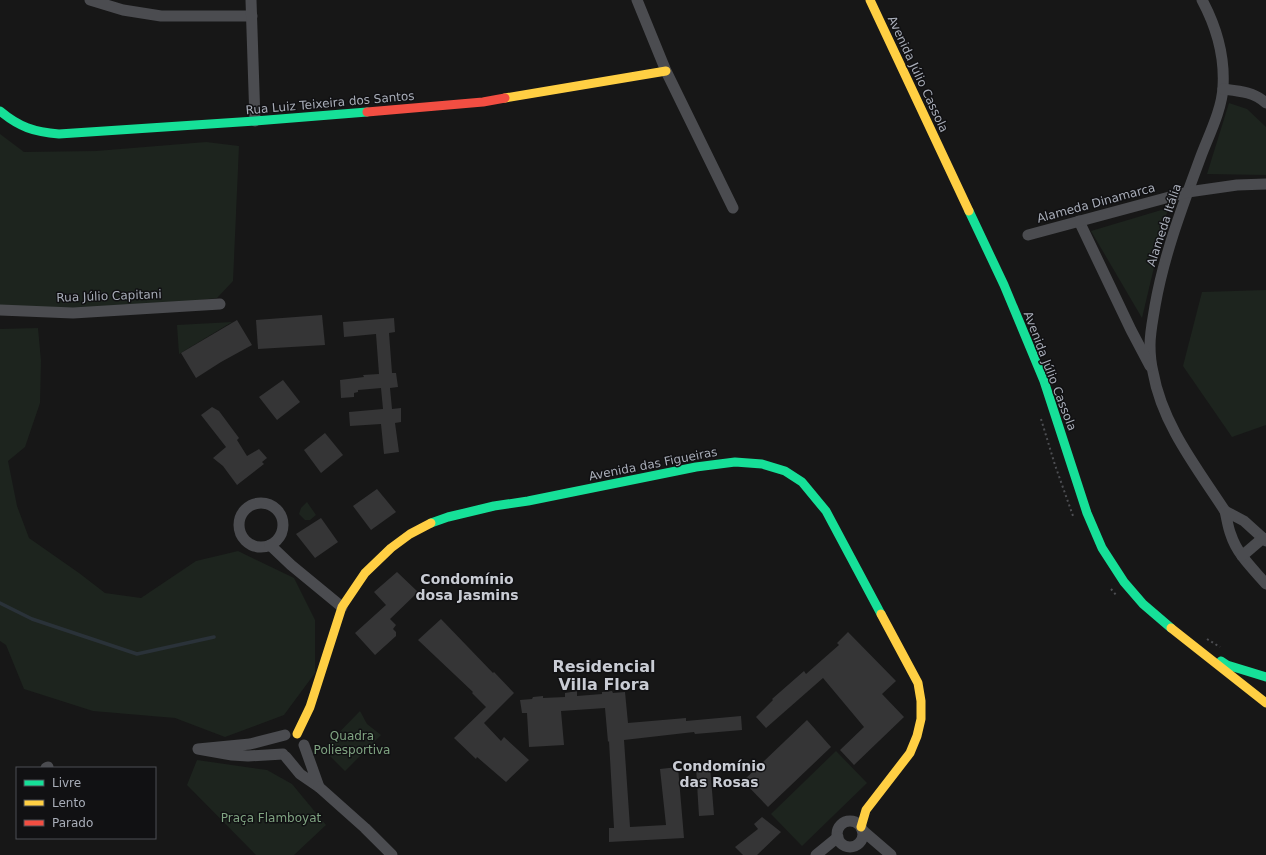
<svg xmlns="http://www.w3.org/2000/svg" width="1266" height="855" font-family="'DejaVu Sans',sans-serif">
  <rect width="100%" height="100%" fill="#171717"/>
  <g fill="#1d241e">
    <polygon points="1229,103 1247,109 1266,127 1266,175 1207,174"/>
    <polygon points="0,134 24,152 96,151 206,142 239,146 233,281 217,298 166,304 75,310 0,306"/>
    <polygon points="1168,208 1142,318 1091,231"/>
    <polygon points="1266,290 1266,425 1232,437 1183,366 1202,292"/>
    <polygon points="232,322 179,354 177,325"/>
    <polygon points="38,328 41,361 40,403 25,447 8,461 17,506 29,538 79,573 105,593 141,598 196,561 238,551 294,578 315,620 315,673 284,715 225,737 175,718 93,711 24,689 6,645 0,641 0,329"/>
    <polygon points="307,502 316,515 310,520 305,520 299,514 301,508"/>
    <polygon points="360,711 367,724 381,735 345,771 323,749"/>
    <polygon points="836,751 867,783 802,846 771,814"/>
    <polygon points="197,760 267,770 292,784 326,825 294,855 256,855 187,785"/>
  </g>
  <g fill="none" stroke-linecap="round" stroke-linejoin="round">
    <polyline stroke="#2a3239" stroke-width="3.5" points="0,603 32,619 137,654 214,637"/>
  </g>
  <g fill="#353536">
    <polygon points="322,315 325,345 258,349 256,320"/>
    <polygon points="394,318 395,332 389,333 392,373 396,373 398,387 390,388 392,409 401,408 401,422 395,423 399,452 384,454 381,424 350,426 349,412 383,409 381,388 358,390 358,392 354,393 354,397 341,398 340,380 364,377 363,375 379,374 376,334 344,337 343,322"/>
    <polygon points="237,320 252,345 221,362 196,378 181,353"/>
    <polygon points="283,380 300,402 277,420 259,397"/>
    <polygon points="212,407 219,411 239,438 237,440 247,456 259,449 267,458 262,462 264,464 237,485 223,466 213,458 226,447 201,415"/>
    <polygon points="325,433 343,455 321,473 304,450"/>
    <polygon points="377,489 396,512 371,530 353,506"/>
    <polygon points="321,518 338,542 315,558 296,534"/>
    <polygon points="397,572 418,592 390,619 396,625 393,629 396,632 396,636 375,655 355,633 386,605 374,592"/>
    <polygon points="441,619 493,673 494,672 514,693 484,723 501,741 504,737 529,760 506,782 477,757 476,759 454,738 486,707 472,693 473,692 418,640"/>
    <polygon points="848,632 896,681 882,694 904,717 854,765 840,750 864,727 823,678 766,728 756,717 773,700 772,699 804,671 806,674 839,645 837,643"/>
    <polygon points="577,691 577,696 602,694 602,692 612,691 613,693 625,692 628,723 686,718 686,721 741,716 742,730 695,734 694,732 624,740 630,827 666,825 660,769 678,767 684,838 609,842 609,828 614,828 609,741 608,742 605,708 561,711 564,745 529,747 527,713 522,713 520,700 532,699 533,697 543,696 543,698 565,697 565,693"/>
    <polygon points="807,720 831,747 768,807 743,781"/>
    <polygon points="710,766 714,815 699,816 696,767"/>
    <polygon points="762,817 781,832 757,855 743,855 735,847 758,829 754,824"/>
  </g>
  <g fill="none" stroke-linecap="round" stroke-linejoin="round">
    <g stroke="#4d4e52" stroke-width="2" stroke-dasharray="2 3" stroke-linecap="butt">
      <polyline points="1041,419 1055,465 1073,516"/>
      <polyline points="1111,589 1117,596"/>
      <polyline points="1207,639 1220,647"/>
    </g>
    <g stroke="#4b4c50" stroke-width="11">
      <polyline points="90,0 123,10 161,16 252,16"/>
      <polyline points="251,0 255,121"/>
      <polyline points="637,0 666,71 733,208"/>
      <path d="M 1202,0 C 1217,28 1225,55 1223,87 C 1222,109 1209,135 1201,156 C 1183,205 1164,254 1155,306 C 1153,319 1150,332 1150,345 C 1150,354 1151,364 1153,372 C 1162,424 1197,468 1225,511"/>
      <path d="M 1223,89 C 1239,91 1254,92 1266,103"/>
      <polyline points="1079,221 1131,330 1150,366"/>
      <polyline points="1028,235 1188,192 1237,185 1266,184"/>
      <polyline points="0,310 73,313 220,304"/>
      <circle cx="261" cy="525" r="22"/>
      <path d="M 1266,541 L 1244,521 L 1225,511 C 1227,519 1228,528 1231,535 C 1237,554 1253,569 1266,584"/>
      <polyline points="270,545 291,565 342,607"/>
      <polyline points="1242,556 1263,538"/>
      <polyline points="283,754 248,756 232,755 198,749 250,744 285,735"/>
      <polyline points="286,757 300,774 319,787 304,745"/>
      <polyline points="46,768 48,767"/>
      <polyline points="319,787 365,828 392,855"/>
      <circle cx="850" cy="834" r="13"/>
      <polyline points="862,830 891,855"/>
      <polyline points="816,855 838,837"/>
    </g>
    <g stroke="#16e098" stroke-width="9">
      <path d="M 0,111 C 19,127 34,132 59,134 L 255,121 L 367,112"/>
      <polyline points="969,211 1004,285 1044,381 1087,513 1102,548 1124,582 1143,604 1171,628"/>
      <polyline points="431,523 448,517 494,506 528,501 696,467 735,462 762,464 785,471 802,482 826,511 881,614"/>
      <polyline points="1221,661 1227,665 1266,677"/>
    </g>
    <g stroke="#ffcf43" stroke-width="9">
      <polyline points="870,0 969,211"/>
      <polyline points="505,98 666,71"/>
      <polyline points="1171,628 1266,703"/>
      <polyline points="297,734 310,707 342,607 365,573 391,548 410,534 431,523"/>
      <polyline points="861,827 866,810 910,753 917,736 921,719 921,701 918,683 881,614"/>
    </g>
    <polyline stroke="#f24e42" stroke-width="9" points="367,112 483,102 505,98"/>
  </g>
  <g text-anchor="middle" stroke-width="3" stroke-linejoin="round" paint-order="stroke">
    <g font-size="12" fill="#a8adb8" stroke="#111113">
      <text transform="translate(918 74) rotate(65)" y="4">Avenida Júlio Cassola</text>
      <text transform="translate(330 103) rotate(-5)" y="4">Rua Luiz Teixeira dos Santos</text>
      <text transform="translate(1096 203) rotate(-15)" y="4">Alameda Dinamarca</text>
      <text transform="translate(1164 225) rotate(-72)" y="4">Alameda Itália</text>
      <text transform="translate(109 296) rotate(-2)" y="4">Rua Júlio Capitani</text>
      <text transform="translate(1050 371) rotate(69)" y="4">Avenida Júlio Cassola</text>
      <text transform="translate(653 464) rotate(-11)" y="4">Avenida das Figueiras</text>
    </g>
    <g font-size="12" fill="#7fa381" stroke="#111113">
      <text x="352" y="740">Quadra<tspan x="352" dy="14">Poliesportiva</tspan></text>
      <text x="271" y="822">Praça Flamboyat</text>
    </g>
    <g font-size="14" font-weight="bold" fill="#c9ccd4" stroke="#111113">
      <text x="467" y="584">Condomínio<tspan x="467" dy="16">dosa Jasmins</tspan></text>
      <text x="719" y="771">Condomínio<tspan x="719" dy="16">das Rosas</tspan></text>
    </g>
    <g font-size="16" font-weight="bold" fill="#c9ccd4" stroke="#111113">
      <text x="604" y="672">Residencial<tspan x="604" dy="18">Villa Flora</tspan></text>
    </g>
  </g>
  <rect x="16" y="767" width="140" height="72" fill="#111113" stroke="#4d4f55"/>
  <rect x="24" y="780" width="20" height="6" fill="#16e098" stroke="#4d4f55"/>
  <text x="52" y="787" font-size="12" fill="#a8adb8">Livre</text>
  <rect x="24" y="800" width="20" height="6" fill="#ffcf43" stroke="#4d4f55"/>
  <text x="52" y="807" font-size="12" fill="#a8adb8">Lento</text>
  <rect x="24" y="820" width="20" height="6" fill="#f24e42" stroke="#4d4f55"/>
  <text x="52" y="827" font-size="12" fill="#a8adb8">Parado</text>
</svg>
